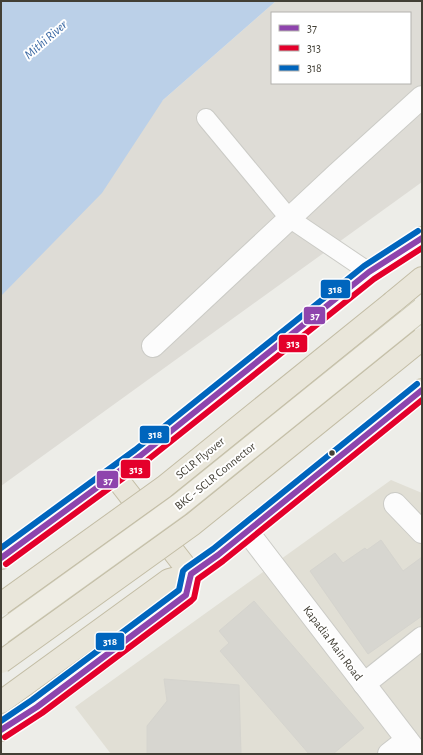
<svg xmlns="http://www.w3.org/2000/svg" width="423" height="755" font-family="'Alegreya Sans',sans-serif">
  <rect width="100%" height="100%" fill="#edede8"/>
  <polygon fill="#e1dfd5" points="391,480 422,493 422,754 111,754 75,707"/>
  <path fill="#dedcd6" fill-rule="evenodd" d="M 276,1 L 422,1 L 422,182 L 1,486 L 1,283 L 163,100 ZM 272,13 L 410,13 L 410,83 L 272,83 Z"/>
  <polygon fill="#bbd0e8" points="1,1 276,1 163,100 102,193 1,296"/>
  <g fill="#d7d6d0" stroke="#d5d4ce">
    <polygon points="381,540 403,571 422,557 422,616 368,654 310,571 335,553 343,563 365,548 367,550"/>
    <polygon points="254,601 364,728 333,754 309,754 220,651 229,643 219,631"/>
    <polygon points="164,679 239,685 241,754 147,754 147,726 167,701"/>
  </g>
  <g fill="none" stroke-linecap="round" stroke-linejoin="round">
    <defs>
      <polyline id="lane" points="206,118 289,218 369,272"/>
      <g id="street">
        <polyline points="153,346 337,174 422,97"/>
        <polyline points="395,504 422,532"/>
        <polyline points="247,531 418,754"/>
        <polyline points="364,684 422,638"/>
        <polyline points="389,754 407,740"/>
      </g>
      <g id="highway">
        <polyline points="393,302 422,278"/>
        <polyline points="1,558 140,456 369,272 422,238"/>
        <polyline points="1,702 169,580 191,574 114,475"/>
        <polyline points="1,730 37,707 186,595 191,574 218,555 422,390"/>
      </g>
    </defs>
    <use href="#lane" stroke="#cbcbc6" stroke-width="20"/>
    <use href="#street" stroke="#cbcbc6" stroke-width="24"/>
    <use href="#highway" stroke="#c3bda5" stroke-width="24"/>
    <use href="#lane" stroke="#fcfcfc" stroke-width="18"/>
    <use href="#street" stroke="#fcfcfc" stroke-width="22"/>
    <use href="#highway" stroke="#e9e6da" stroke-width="22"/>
    <defs>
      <polyline id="primary-bridge" points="1,633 179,505 422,309"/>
      <g id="highway-bridge">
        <polyline points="1,604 164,487 393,302"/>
        <polyline points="1,662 193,524 422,339"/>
      </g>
    </defs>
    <use href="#primary-bridge" stroke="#cecbb7" stroke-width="24" stroke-linecap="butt"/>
    <use href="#highway-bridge" stroke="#c3bda5" stroke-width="24" stroke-linecap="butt"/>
    <use href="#primary-bridge" stroke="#efede4" stroke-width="22"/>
    <use href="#highway-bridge" stroke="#e9e6da" stroke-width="22"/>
    <defs>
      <g id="bus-1">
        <polyline points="1,558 140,456 369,272 422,238"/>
        <polyline points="1,730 37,707 186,595 191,574 218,555 422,390"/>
      </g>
      <g id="bus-2">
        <polyline points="6,564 145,462 374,279 422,248"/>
        <polyline points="5,737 42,713 191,601 194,598 198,579 223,561 422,400"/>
      </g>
      <g id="bus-3">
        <polyline points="1,548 135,450 364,266 418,231"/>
        <polyline points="1,721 32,700 179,590 183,571 186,568 213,549 417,384"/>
      </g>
    </defs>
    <use href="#bus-1" stroke="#fff" stroke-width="9"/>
    <use href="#bus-2" stroke="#fff" stroke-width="9"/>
    <use href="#bus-3" stroke="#fff" stroke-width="9"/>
    <use href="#bus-1" stroke="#8e44ad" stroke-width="6"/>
    <use href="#bus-2" stroke="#e4002b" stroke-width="6"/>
    <use href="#bus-3" stroke="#0065bd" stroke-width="6"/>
  </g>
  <circle fill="#423f35" stroke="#fff" stroke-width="1.5" cx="332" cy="453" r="3.5"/>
  <g text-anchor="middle" stroke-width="4" stroke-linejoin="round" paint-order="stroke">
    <g font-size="12" fill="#423f35" stroke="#fff">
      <text transform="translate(200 458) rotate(-39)" y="4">SCLR Flyover</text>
      <text transform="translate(215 476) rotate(-39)" y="4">BKC - SCLR Connector</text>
      <text transform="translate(333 643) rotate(53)" y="4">Kapadia Main Road</text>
    </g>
    <g font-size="13" font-style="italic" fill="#3a68a3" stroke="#fff">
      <text transform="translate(45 39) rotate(-41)" y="5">Mithi River</text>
    </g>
  </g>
  <g stroke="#fff" stroke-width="1.5">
    <rect x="320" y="279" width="31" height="20" rx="4" fill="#0065bd"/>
    <rect x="303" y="306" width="23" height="19" rx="4" fill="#8e44ad"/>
    <rect x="278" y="334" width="30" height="19" rx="4" fill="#e4002b"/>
    <rect x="139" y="425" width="31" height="19" rx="4" fill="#0065bd"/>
    <rect x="120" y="459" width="31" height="20" rx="4" fill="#e4002b"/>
    <rect x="96" y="470" width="23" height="19" rx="4" fill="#8e44ad"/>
    <rect x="95" y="632" width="30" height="19" rx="4" fill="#0065bd"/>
  </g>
  <g font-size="11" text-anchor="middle" font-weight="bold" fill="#fff">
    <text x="335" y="293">318</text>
    <text x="315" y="319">37</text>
    <text x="293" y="347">313</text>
    <text x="155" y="438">318</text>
    <text x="136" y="473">313</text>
    <text x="108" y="484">37</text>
    <text x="110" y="645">318</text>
  </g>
  <rect width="423" height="755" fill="none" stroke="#423f35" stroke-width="4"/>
  <rect x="271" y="12" width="140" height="72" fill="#ffffff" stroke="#b3b2ae"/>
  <rect x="279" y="25" width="20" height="6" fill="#8e44ad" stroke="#b3b2ae"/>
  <text x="307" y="32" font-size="12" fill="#423f35">37</text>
  <rect x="279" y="45" width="20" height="6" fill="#e4002b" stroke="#b3b2ae"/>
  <text x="307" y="52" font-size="12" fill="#423f35">313</text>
  <rect x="279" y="65" width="20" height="6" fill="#0065bd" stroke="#b3b2ae"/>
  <text x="307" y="72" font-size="12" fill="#423f35">318</text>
</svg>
